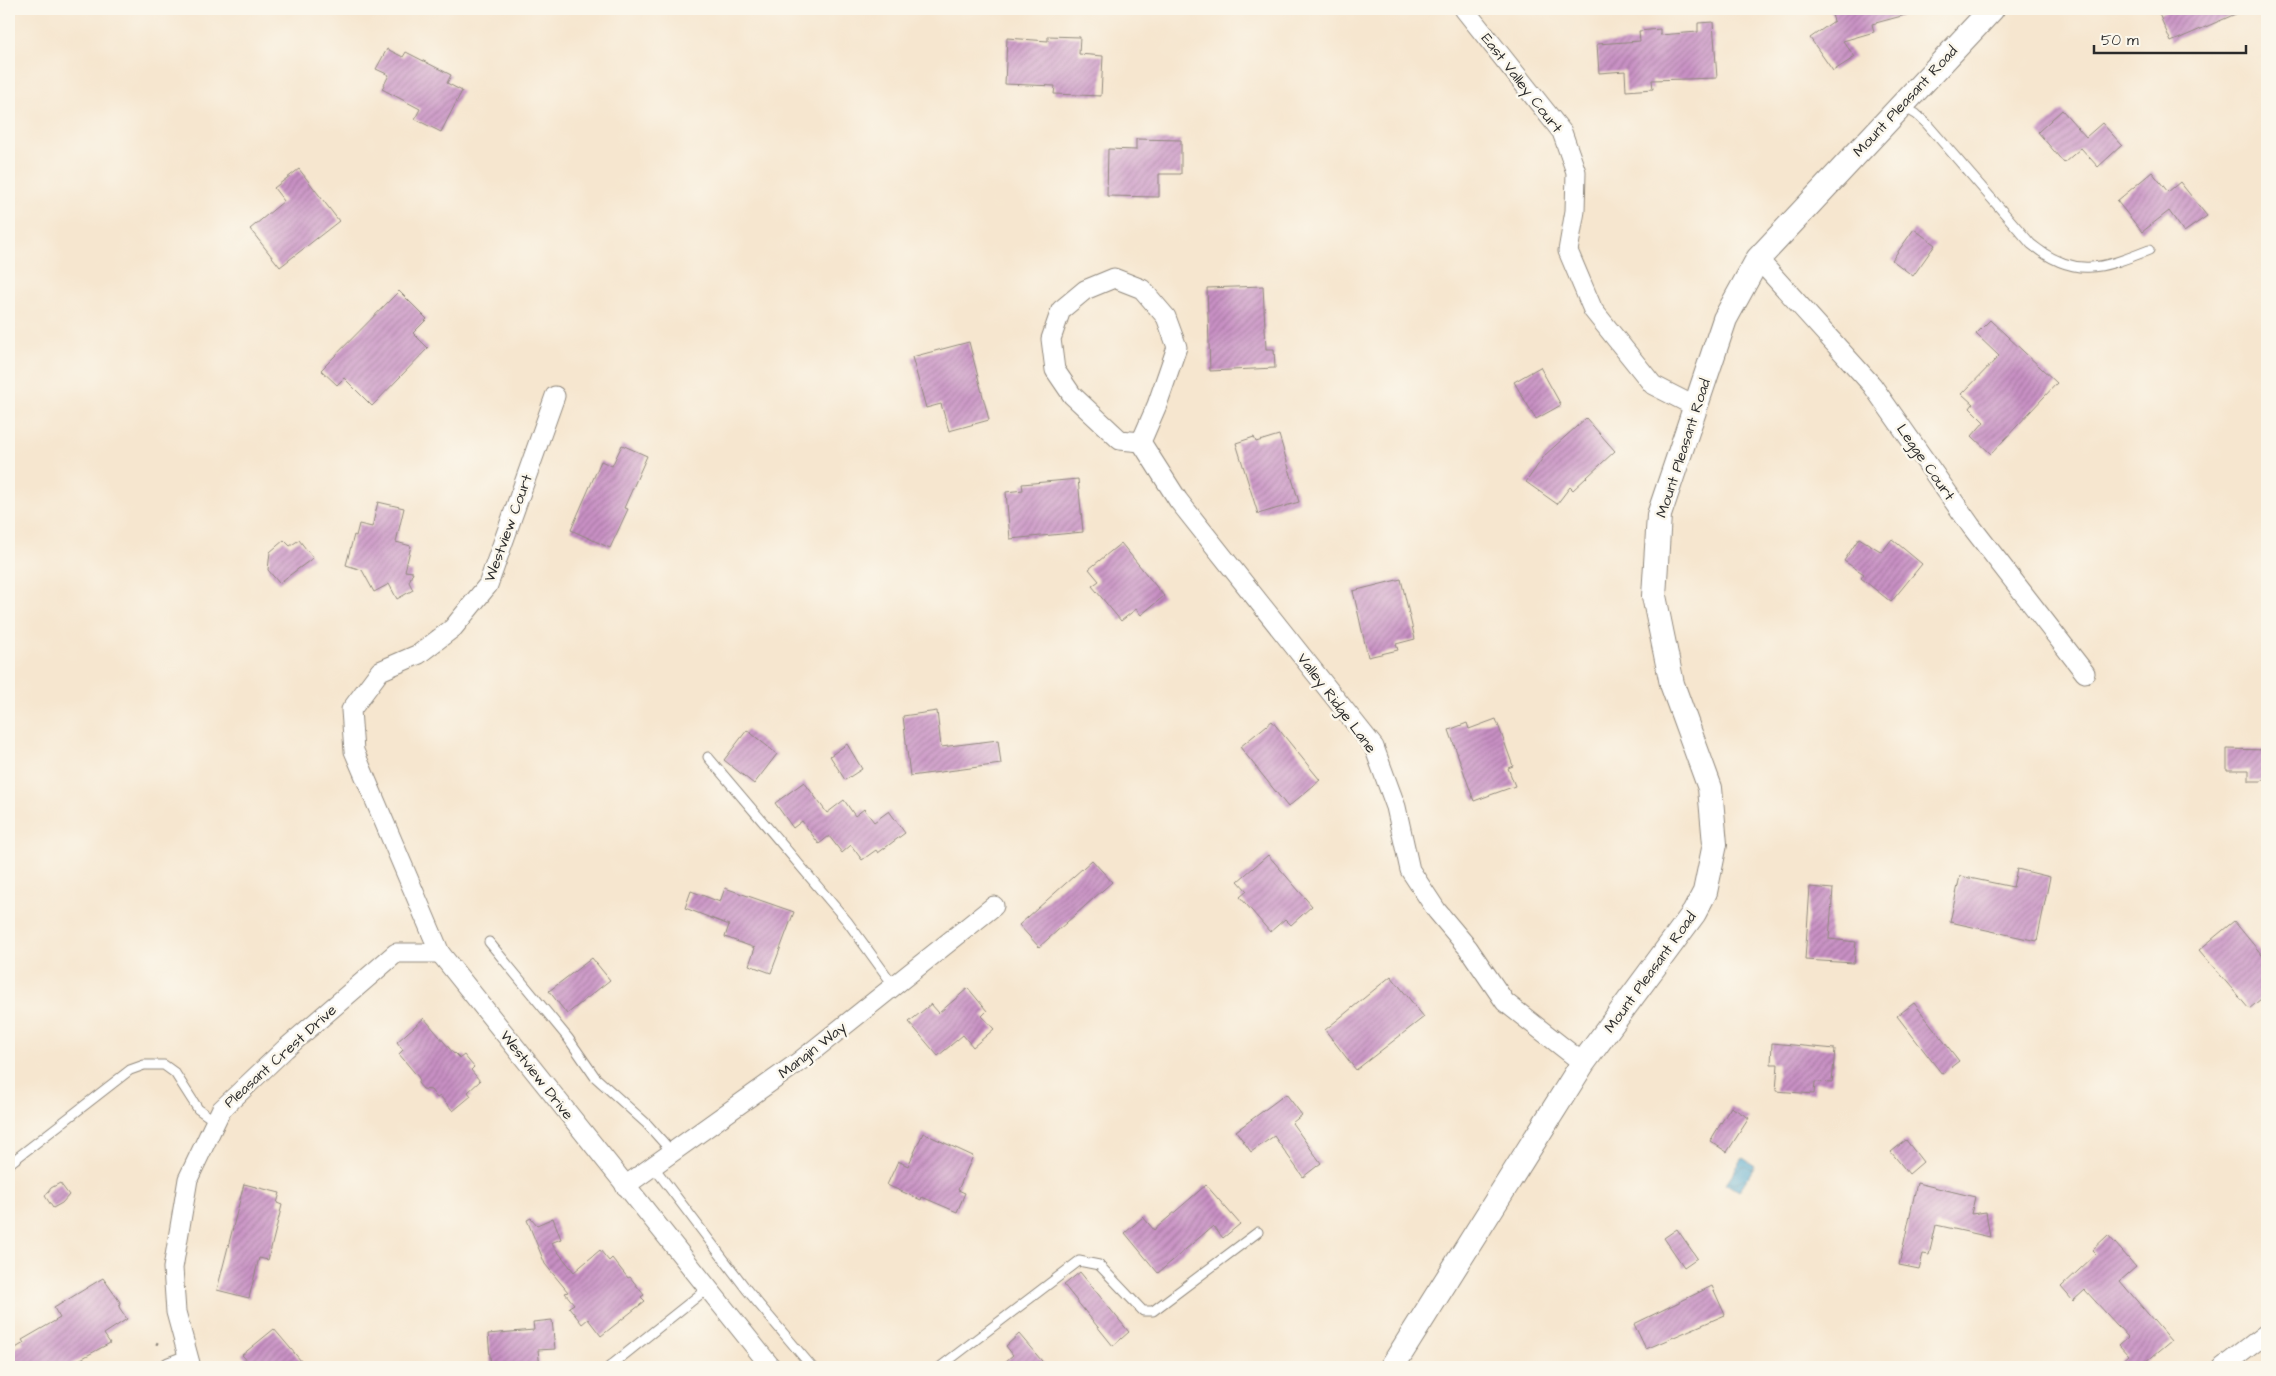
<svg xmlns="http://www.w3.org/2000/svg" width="2276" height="1376" font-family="'Architects Daughter',sans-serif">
  <defs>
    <pattern id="water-waves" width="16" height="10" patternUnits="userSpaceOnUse" patternTransform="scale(1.25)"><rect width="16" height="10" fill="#4da4ca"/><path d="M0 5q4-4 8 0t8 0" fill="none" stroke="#4086a4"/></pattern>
    <pattern id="building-hatch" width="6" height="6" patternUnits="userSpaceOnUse" patternTransform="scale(1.25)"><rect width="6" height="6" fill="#c890c4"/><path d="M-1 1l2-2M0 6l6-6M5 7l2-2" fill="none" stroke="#a3769f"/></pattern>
  </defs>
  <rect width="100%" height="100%" fill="#fbf7ec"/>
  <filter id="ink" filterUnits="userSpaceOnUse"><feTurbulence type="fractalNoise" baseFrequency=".02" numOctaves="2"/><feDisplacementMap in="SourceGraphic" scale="10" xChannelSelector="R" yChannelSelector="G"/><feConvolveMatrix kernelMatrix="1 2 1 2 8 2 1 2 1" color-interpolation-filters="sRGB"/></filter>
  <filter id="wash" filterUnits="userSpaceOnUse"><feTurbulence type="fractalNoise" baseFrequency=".0096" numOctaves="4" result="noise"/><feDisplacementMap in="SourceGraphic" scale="20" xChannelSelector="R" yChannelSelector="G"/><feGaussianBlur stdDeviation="1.12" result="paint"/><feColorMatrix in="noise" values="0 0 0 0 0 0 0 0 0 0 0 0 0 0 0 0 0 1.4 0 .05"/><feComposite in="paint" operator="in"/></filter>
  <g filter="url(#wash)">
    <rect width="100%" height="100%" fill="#f6e6cf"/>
    <polygon fill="url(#water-waves)" stroke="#3c687a" points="1743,1158 1755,1166 1739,1191 1726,1183"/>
    <g id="blocks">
      <g fill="url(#building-hatch)">
        <polygon points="1830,9 1908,9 1909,14 1872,24 1874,32 1843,41 1855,57 1833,71 1810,38 1834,21"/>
        <polygon points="2170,9 2247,9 2171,42 2159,14"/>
        <polygon points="1713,22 1717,78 1652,80 1653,89 1626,91 1625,71 1599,73 1597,44 1640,41 1639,31 1660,29 1660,35 1698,32 1698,23"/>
        <polygon points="1048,36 1080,37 1079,54 1103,56 1101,96 1054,94 1055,86 1005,84 1007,38 1048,41"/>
        <polygon points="387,49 403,57 406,52 451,75 447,83 462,91 441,132 415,119 420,109 382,89 389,75 376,69"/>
        <polygon points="2062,110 2086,137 2102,123 2122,145 2098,167 2081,148 2064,163 2038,132"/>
        <polygon points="1136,139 1181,140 1181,174 1159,174 1159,197 1107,196 1108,149 1136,150"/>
        <polygon points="299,169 339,221 280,267 250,229 284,201 274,188"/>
        <polygon points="2152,172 2168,192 2180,182 2207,216 2184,232 2169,211 2142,232 2117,201"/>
        <polygon points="1914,229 1935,245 1913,276 1892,260"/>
        <polygon points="1263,286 1266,349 1274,349 1275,368 1210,371 1207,288"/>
        <polygon points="399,291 427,319 413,333 428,348 372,406 344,378 337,385 321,370"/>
        <polygon points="1990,320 2057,383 1991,454 1972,436 1984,422 1970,408 1973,404 1962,394 1999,356 1976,334"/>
        <polygon points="969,342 989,420 949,431 941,404 926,408 912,357"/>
        <polygon points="1540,367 1561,405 1536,419 1514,382"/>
        <polygon points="1586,418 1615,451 1573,490 1570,487 1557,504 1526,482 1545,455"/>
        <polygon points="1279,435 1299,502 1258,514 1236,443 1254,437 1256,442"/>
        <polygon points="622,445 647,456 624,508 628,509 610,548 571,530 601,461 612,466"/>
        <polygon points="1078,479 1083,532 1010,539 1006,492 1023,490 1022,484"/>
        <polygon points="378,502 404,508 396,542 411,546 405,571 413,572 409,582 413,590 397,599 389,584 374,592 362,570 346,565 354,535 356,536 359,524 372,527"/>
        <polygon points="1859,538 1882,552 1892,539 1922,564 1891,602 1861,578 1864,574 1844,561"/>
        <polygon points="284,540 290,546 299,540 313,558 279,583 268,570 270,552"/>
        <polygon points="1121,543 1164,596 1141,615 1136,609 1121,621 1092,586 1099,581 1089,569"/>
        <polygon points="1401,579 1415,639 1396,644 1398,650 1368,657 1353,591"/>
        <polygon points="937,711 941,747 998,740 1001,764 910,776 903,716"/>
        <polygon points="1496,719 1513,766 1508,768 1515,786 1474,801 1449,730 1467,723 1469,729"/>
        <polygon points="1272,721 1320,780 1288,807 1240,747"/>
        <polygon points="747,730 777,754 754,784 724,760"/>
        <polygon points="847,744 862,769 845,780 830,756"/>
        <polygon points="2227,749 2267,750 2267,775 2262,781 2249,781 2249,770 2227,770"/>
        <polygon points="804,782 827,813 844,800 855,816 864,809 874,822 889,811 905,833 878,853 876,850 862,860 851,845 842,853 829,836 819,844 802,821 793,828 775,803"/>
        <polygon points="1268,855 1312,906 1291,925 1285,919 1270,932 1240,897 1247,891 1238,881"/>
        <polygon points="1092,860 1112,882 1039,947 1019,925"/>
        <polygon points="2017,869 2050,877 2037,941 1950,922 1960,876 2013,887"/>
        <polygon points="1810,887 1833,889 1829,939 1856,942 1854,963 1805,960"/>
        <polygon points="725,888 794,912 771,973 749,965 755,948 725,937 729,925 685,908 691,891 720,902"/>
        <polygon points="2234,921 2267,961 2267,994 2249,1009 2199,950"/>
        <polygon points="592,958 610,980 567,1014 549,991"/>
        <polygon points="1391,976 1424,1017 1356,1070 1325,1030"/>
        <polygon points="968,988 987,1011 982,1016 994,1029 973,1047 963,1035 938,1056 909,1022 931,1004 939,1013"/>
        <polygon points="1914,1003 1959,1061 1942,1074 1897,1016"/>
        <polygon points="424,1018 454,1054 455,1053 460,1058 464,1055 474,1067 471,1070 480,1081 468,1092 471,1096 453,1111 440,1096 437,1098 431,1090 423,1089 418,1083 419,1078 399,1054 403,1050 397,1042"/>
        <polygon points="1772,1043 1835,1049 1832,1083 1815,1082 1814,1094 1776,1091 1778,1064 1771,1064"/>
        <polygon points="1286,1094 1302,1115 1292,1123 1321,1163 1303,1177 1274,1136 1251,1152 1236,1131"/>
        <polygon points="1731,1107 1749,1118 1727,1152 1710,1141"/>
        <polygon points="923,1133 973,1156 958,1190 965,1193 957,1212 922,1197 921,1200 887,1185 898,1161 908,1166"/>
        <polygon points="1906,1140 1923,1162 1909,1174 1891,1152"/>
        <polygon points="60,1183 69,1195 62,1203 53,1208 45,1196 51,1188"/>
        <polygon points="1917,1183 1975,1197 1971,1214 1986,1212 1990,1237 1936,1225 1929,1255 1923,1254 1919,1269 1899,1265"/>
        <polygon points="244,1184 280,1193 277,1203 282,1205 268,1260 259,1258 249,1298 217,1290"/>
        <polygon points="1206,1185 1240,1224 1223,1238 1213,1226 1158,1273 1125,1233 1143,1217 1154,1230"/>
        <polygon points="531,1218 537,1225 553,1218 561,1239 551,1243 574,1272 600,1250 609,1261 612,1258 628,1278 630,1277 644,1295 641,1297 645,1301 601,1336 588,1319 582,1324 569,1307 574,1304 565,1293 568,1292 545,1264 527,1220"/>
        <polygon points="1677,1229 1697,1258 1684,1267 1664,1238"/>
        <polygon points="2108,1235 2136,1267 2120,1281 2171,1341 2140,1367 2114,1367 2128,1355 2119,1345 2128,1337 2085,1290 2073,1301 2061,1287 2096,1254 2092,1250"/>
        <polygon points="1080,1272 1129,1332 1113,1346 1064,1285"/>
        <polygon points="103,1278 120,1302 119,1307 127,1319 104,1334 110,1343 66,1367 9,1367 9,1352 24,1343 22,1340 60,1318 54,1308"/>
        <polygon points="1712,1286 1725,1315 1646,1349 1634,1324"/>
        <polygon points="552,1320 555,1349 538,1350 540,1367 491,1367 488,1334 534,1330 533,1322"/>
        <polygon points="274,1329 296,1355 306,1367 253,1367 242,1355"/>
        <polygon points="1019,1334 1047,1367 999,1367 1013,1355 1006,1346"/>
      </g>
    </g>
  </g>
  <g filter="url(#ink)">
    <use href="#blocks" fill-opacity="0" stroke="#90887d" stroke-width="1"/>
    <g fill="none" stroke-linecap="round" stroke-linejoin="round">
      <defs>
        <g id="service">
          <path d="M 1902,106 L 1916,114 L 1926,123 L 2031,244 C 2074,279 2101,269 2149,250"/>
          <polyline points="708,757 847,921 894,986"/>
          <polyline points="489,942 568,1038 595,1077 647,1124 672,1152"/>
          <polyline points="9,1164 130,1070 144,1065 164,1065 175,1073 198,1109 215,1121"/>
          <polyline points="653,1166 747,1290 812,1367"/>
          <polyline points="609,1367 708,1288"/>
          <polyline points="940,1367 1079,1261 1099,1265 1143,1311 1153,1311 1258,1232"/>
        </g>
        <g id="minor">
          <polyline points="1464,9 1562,132 1576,172 1575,211 1568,251 1593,310 1653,385 1696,407"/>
          <polyline points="1758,259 1872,385 1971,526 2085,673"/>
          <polygon points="1114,278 1142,289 1166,317 1177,347 1157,405 1141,442 1120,440 1072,395 1055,370 1051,339 1061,310 1085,290"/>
          <polyline points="555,396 488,585 453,628 419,654 380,671 351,710 354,751 440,953 771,1367"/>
          <polyline points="1141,442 1178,500 1374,747 1396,807 1410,870 1437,911 1468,948 1505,1002 1583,1063"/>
          <polyline points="625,1186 800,1061 994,906"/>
          <polyline points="169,1367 187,1360"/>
          <polyline points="191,1367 176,1312 173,1268 188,1179 221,1110 285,1049 396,953 440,953"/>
          <polyline points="2223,1367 2267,1333"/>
        </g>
        <polyline id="tertiary" points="1392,1367 1583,1063 1694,913 1705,892 1715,844 1710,788 1672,684 1654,596 1659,515 1725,319 1758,259 1992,9"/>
      </defs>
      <use href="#service" stroke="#90887d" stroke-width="11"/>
      <use href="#minor" stroke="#90887d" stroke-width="21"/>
      <use href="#tertiary" stroke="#90887d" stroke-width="26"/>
      <polyline stroke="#90887d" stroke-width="3" stroke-dasharray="4 4" stroke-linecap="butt" points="156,1343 158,1344"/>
      <use href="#service" stroke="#fff" stroke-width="9"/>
      <use href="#minor" stroke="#fff" stroke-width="19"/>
      <use href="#tertiary" stroke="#fff" stroke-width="24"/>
    </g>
  </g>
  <g text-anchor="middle" stroke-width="5" stroke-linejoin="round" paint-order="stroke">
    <g font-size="15" fill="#2b2b2b" stroke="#fbf7ec">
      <text transform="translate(1522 83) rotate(52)" y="5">East Valley Court</text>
      <text transform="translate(1905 101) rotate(-47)" y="5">Mount Pleasant Road</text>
      <text transform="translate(1683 448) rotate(-72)" y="5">Mount Pleasant Road</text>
      <text transform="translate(1926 462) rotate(55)" y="5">Legge Court</text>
      <text transform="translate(508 528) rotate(-70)" y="5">Westview Court</text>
      <text transform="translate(1337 703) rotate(53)" y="5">Valley Ridge Lane</text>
      <text transform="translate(1650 972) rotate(-54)" y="5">Mount Pleasant Road</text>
      <text transform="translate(812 1050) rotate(-38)" y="5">Mangin Way</text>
      <text transform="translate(280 1056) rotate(-42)" y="5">Pleasant Crest Drive</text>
      <text transform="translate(537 1075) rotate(52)" y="5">Westview Drive</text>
    </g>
  </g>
  <rect width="2276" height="1376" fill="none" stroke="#fbf7ec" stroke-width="30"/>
  <path d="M2094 45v8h152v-8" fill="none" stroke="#2b2b2b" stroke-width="2.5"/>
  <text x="2101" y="45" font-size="15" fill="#2b2b2b" stroke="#fbf7ec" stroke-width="4" paint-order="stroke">50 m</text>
</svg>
